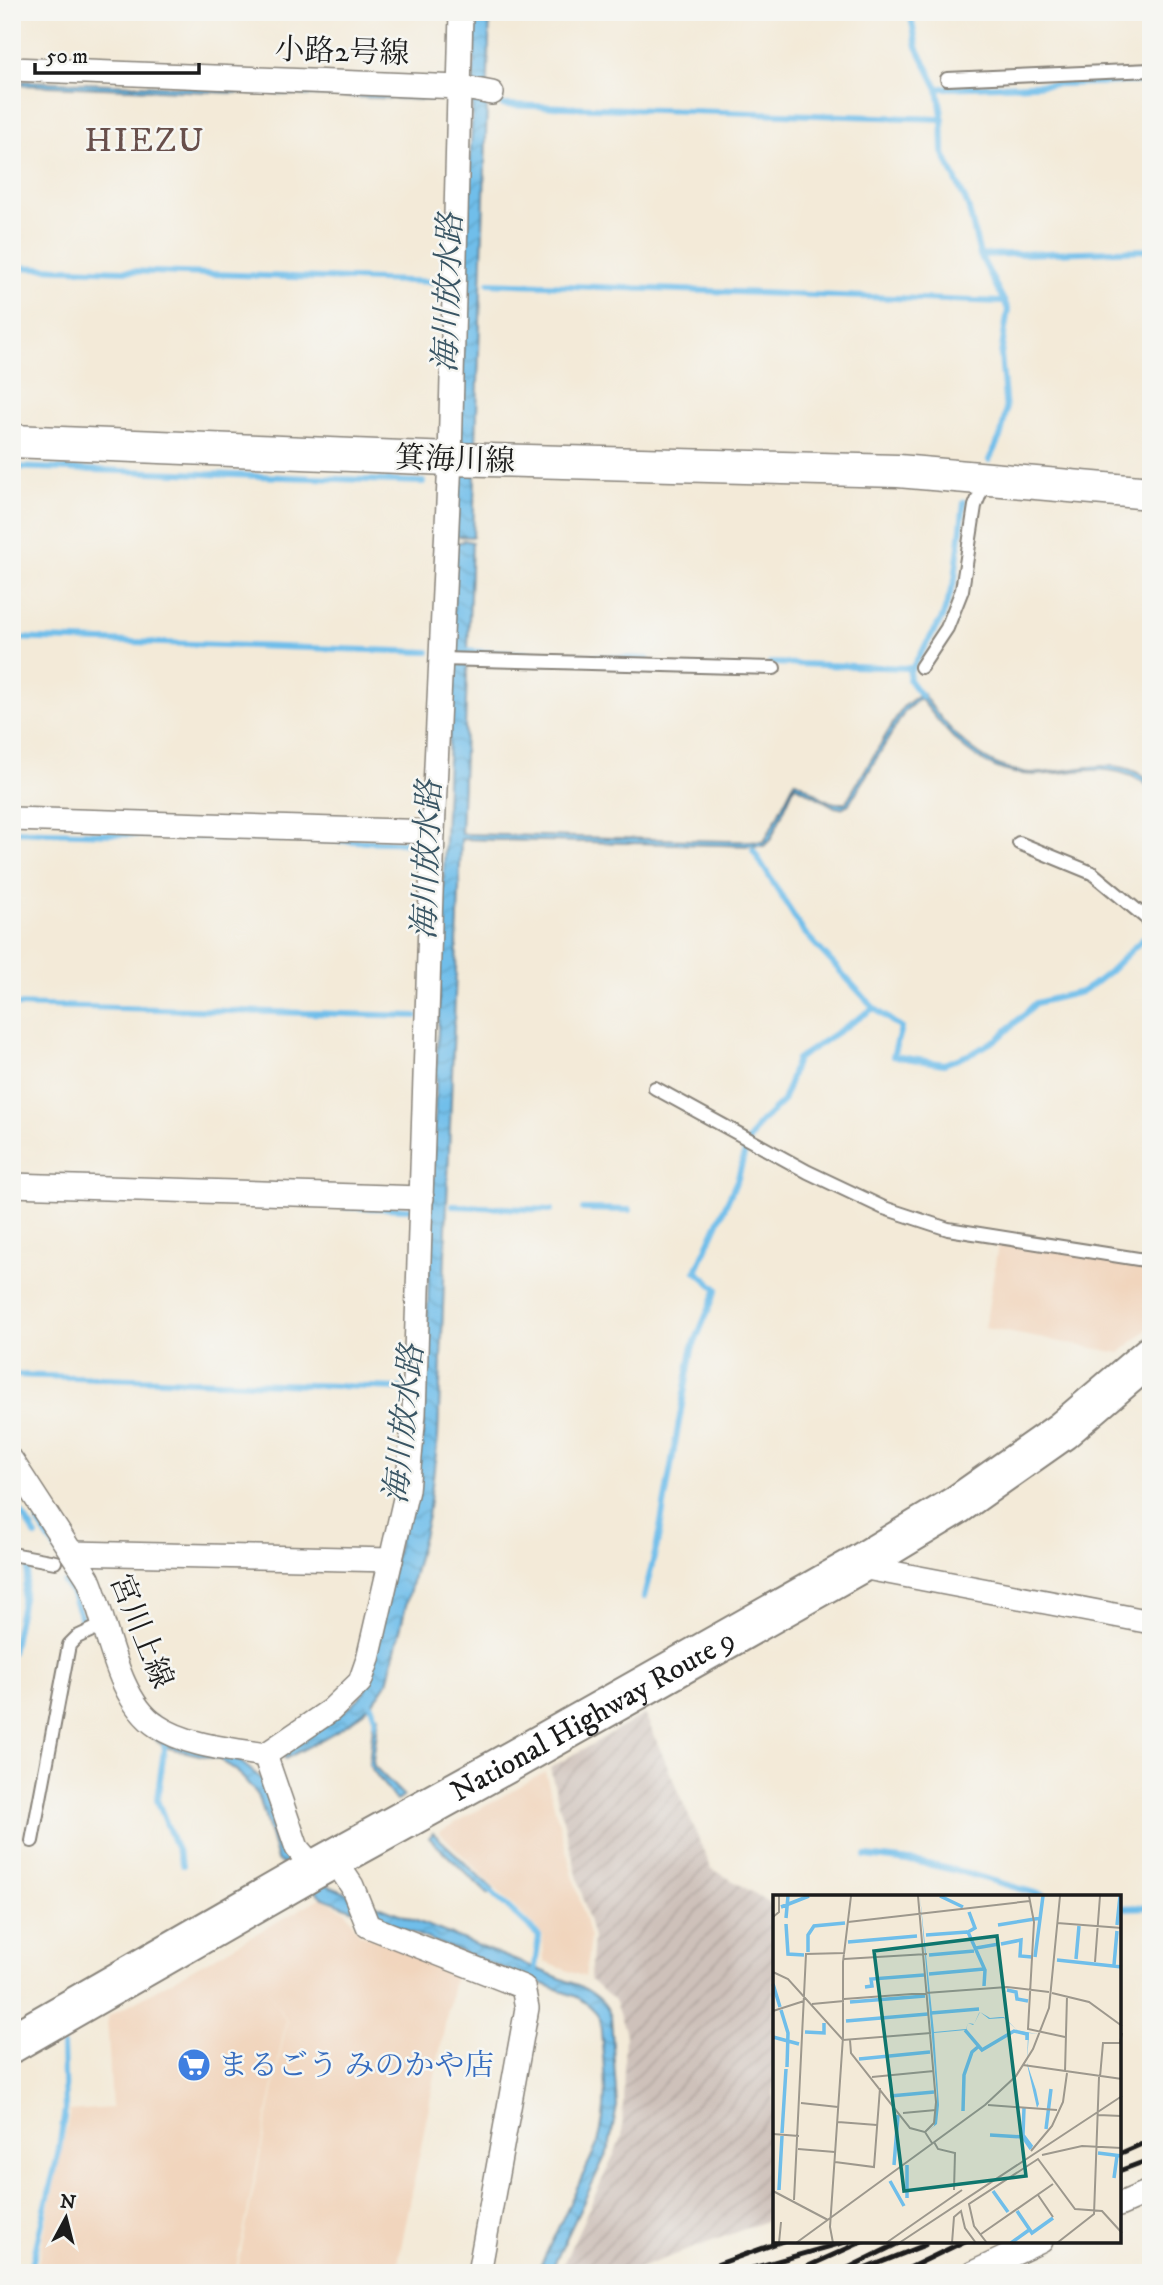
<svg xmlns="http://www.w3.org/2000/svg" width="1163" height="2285" font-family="'IM FELL DW Pica','Noto Serif JP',serif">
  <defs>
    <pattern id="industrial-furrows" width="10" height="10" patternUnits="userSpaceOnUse" patternTransform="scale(1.75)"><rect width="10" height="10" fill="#cec1ba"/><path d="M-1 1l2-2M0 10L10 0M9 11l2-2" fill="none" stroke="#b0a59f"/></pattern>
    <pattern id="water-waves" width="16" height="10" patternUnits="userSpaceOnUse" patternTransform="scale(1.75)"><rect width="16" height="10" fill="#6fbeea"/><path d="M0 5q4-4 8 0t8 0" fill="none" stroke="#60a3c8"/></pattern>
  </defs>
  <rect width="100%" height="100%" fill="#f6f6f2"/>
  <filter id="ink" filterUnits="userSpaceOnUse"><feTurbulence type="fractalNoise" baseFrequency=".0143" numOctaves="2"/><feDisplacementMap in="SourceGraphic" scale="14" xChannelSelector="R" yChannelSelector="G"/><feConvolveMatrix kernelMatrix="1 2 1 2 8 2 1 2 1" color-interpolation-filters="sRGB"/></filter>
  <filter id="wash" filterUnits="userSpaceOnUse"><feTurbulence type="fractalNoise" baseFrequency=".00686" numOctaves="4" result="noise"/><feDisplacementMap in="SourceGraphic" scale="28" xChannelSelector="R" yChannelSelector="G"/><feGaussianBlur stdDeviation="1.57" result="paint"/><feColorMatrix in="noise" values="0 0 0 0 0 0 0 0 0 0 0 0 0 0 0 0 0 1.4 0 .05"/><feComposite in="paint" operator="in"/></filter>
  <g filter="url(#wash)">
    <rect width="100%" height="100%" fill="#f3ead8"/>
    <g fill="#f1d5bd">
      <polygon points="999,1239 1151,1265 1151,1326 1120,1353 985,1328"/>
      <polygon points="545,1772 590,1938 585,1977 544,1962 543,1935 439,1832"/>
      <polygon points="320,1898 346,1911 360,1934 456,1969 396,2273 237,2273 287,2021 264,1982 286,2021 235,2273 36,2273 70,2111 112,2108 107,2017"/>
    </g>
    <polygon fill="url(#industrial-furrows)" points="645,1714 711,1868 774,1905 774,2218 626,2273 559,2273 622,2137 625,2030 614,2000 590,1980 593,1938 550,1768"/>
    <g fill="url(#water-waves)" stroke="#466d83" stroke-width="2">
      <polygon points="476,12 490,12 473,537 456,536"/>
      <polygon points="23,81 432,95 432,100 23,85"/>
      <path d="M 463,540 L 472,542 L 461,834 L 764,842 L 795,781 C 811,786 828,809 846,802 L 903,707 L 922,693 C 950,733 987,776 1042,773 C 1079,771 1120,753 1151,783 L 1151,788 C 1102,747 1049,791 995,767 C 961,753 942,725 920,698 L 905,711 L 849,804 L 841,808 L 835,807 L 795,785 L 771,839 L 764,846 L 461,839 L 438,1438 L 428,1516 L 387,1683 C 366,1721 322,1739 285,1759 L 280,1750 C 310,1733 343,1719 365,1691 L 423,1433 L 456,542 L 462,542 Z"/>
      <path d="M 125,1702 L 236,1758 L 267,1783 L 290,1855 L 331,1887 L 582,1987 C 596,1995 606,2002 611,2017 L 617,2106 L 609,2148 L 550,2273 L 537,2273 L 598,2143 C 610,2099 603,2063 600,2018 C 594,2008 586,2003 577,1997 L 323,1898 L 277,1860 L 260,1800 L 252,1788 L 236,1770 L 218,1759 L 169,1748 L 156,1740 L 127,1716 L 121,1705 Z"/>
      <polygon points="374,1715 379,1716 373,1761 374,1766 404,1796 396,1801 369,1765"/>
      <polygon points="433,1833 493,1889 488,1894 429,1838"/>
    </g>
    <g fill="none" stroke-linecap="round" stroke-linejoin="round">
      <g stroke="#6fbeea" stroke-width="6">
        <polyline points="910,12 917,47 938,89 942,115 943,152 968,206 980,255 1008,309 1001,355 1006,411 1001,435 989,460"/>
        <polyline points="942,88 1151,81"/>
        <polyline points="503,105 943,119"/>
        <polyline points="980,255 1151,250"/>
        <polyline points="12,267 436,282"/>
        <polyline points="489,283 1003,302"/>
        <polyline points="12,467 423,482"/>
        <polyline points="12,638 428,652"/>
        <polyline points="459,651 647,659"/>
        <polyline points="770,663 908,668"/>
        <polyline points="921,696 909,680 910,671 942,618 955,580 964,502"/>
        <polyline points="12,831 422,843"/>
        <polyline points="753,850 803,931 874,1008 901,1028 893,1056 944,1064 973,1053 999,1038 1036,1003 1081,992 1091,986 1109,972 1151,931"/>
        <polyline points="12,1005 416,1016"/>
        <polyline points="453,1206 551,1210"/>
        <polyline points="346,1207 412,1209"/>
        <polyline points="583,1209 630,1210"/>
        <polyline points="12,1375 400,1388"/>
        <polyline points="12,1499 36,1536"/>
        <polyline points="38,1522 76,1581 84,1600"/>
        <polyline points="64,1583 71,1592 82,1620"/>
        <polyline points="644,1597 657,1545 692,1349 717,1289 696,1271 738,1178 747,1144 759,1124 783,1101 797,1059 874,1008"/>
        <polyline points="12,1652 30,1564"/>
        <polyline points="368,1699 376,1717 375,1723"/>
        <polyline points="165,1743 157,1800 183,1865"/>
        <polyline points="866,1856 918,1862 963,1872 1045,1896"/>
        <polyline points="486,1887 539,1936 534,1974"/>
        <polyline points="1119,1908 1151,1907"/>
        <polyline points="30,2273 58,2155 65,2110 63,2046"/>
      </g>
    </g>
  </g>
  <g filter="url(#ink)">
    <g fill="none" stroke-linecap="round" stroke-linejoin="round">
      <defs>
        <g id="lane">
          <polyline points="947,79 1151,70"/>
          <polyline points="441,659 774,668"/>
          <polyline points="921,667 947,628 962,590 975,506 986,479"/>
          <polyline points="1019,843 1092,873 1151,922"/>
          <polyline points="655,1088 808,1172 884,1208 948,1229 1151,1261"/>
          <polyline points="12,1554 55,1562"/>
          <polyline points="32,1841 69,1645 77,1637 105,1624"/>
        </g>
        <g id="street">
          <polyline points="12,69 460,87 492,93"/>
          <polyline points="12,819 433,832"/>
          <polyline points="12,1185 422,1198"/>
          <path d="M 12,1461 L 88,1578 C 107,1621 116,1700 157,1726 C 187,1746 230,1749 265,1755 L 297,1848 L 315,1869"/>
          <polyline points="72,1553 391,1560"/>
          <polyline points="856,1566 1151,1622"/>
          <polyline points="265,1755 331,1710 360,1682 368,1659 407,1490 414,1414 433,832 450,459 461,12"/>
          <polyline points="334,1859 352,1886 368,1926 523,1987 527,2008 479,2273"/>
          <polyline points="1119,2205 1151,2191"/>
          <polyline points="973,2273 1041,2241"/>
        </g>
        <polyline id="secondary" points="12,441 450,459 898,471 1151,493"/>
        <g id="highway">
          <path id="s1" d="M 12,2043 L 315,1869 L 515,1759 L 856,1566 L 957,1505 L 1062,1431 L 1151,1355"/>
        </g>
      </defs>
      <use href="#lane" stroke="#88837a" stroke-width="16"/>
      <use href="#street" stroke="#88837a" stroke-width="26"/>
      <use href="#secondary" stroke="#88837a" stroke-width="35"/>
      <use href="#highway" stroke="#88837a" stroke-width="42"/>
      <use href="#lane" stroke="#fff" stroke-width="12"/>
      <use href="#street" stroke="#fff" stroke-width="23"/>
      <use href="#secondary" stroke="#fff" stroke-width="32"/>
      <use href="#highway" stroke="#fff" stroke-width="38"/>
      <g stroke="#1c1c1c" stroke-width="5">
        <polyline points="1119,2154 1151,2140"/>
        <polyline points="1119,2171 1151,2159"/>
        <polyline points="694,2273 783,2241"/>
        <polyline points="735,2273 849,2241"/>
        <polyline points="793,2273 864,2241"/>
        <polyline points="838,2273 903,2241"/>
        <polyline points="854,2273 925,2245"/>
        <polyline points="899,2273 965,2241"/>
      </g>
    </g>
  </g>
  <defs>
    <symbol id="supermarket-disc" viewBox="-11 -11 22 22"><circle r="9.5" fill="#3f7fe0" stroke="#f6f6f2"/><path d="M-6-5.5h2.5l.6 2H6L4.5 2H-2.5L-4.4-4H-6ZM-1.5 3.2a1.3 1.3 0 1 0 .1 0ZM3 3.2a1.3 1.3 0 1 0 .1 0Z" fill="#fff"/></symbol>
  </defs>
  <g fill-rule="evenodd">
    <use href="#supermarket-disc" x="175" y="2046" width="38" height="38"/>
  </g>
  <g text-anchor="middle" stroke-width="5" stroke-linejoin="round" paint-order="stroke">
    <g font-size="30" fill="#1c1c1c" stroke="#f6f6f2">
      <text transform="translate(342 51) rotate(2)" y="10">小路2号線</text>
      <text transform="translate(455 459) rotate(2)" y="10">箕海川線</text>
      <text transform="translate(142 1631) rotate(68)" y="10">宮川上線</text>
      <text dy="10" stroke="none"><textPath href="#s1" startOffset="667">National Highway Route 9</textPath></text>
    </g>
    <g font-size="30" fill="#366cbe" stroke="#f6f6f2" text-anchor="start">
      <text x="218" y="2075">まるごう みのかや店</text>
    </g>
    <g font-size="32" font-style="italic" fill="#395564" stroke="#f6f6f2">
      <text transform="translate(447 293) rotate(-88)" y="11">海川放水路</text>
      <text transform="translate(426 860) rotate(-88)" y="11">海川放水路</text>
      <text transform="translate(403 1424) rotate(-84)" y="11">海川放水路</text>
    </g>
    <g font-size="33" letter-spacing="2" fill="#684f4b" stroke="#f6f6f2">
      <text x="145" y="151">HIEZU</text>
    </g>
  </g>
  <g transform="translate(773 1895)">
    <rect width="348" height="348" fill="#f3ead8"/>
    <path d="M 147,1 L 161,137 L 193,134 L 195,128 L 201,129 L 206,118 L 207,117 L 217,123 L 227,122 L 231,122 L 243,134 L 246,136 L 265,139 L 256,138 L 254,168 L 263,195 L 266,209 L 264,213 L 254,169 L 255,139 L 244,135 L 231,123 L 216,124 L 207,117 L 201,129 L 200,130 L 195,128 L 193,135 L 161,138 L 166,210 L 164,229 L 154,237 L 161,231 L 164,201 Z" fill="#6fbeea"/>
    <path fill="none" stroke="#6fbeea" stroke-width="3.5" d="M 167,1 L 190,12M 8,12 L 36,1M 196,17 L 202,33 L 195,37 L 212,75 L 211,91M 13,23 L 15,1M 13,29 L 15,59 L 31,60M 225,30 L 268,23M 344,30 L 347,1M 153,40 L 194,37M 75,47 L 144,41M 228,49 L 248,45 L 247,61 L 259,62M 203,53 L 226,49M 35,57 L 35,40 L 41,31 L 72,28M 156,60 L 201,56M 262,62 L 270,1M 303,64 L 306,31M 284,65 L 349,72M 341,70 L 344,36M 156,79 L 211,74M 0,89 L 7,112M 92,92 L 99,91 L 98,84 L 151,80M 234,95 L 243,97 L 244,104 L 255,106M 77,107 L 152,101M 8,115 L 15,138 L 14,172M 158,118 L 206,114M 73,126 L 155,119M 192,135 L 209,155 L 241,136 L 254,139 L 254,145M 32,137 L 51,138 L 51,128M 0,142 L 26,149M 86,164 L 157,157M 117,201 L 161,197M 251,213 L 250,240 L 259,252M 190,216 L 191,180 L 199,157 L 206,151M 273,234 L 278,194M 9,238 L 13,174M 217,240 L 250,242 L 258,254M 325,258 L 349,261M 121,270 L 125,220M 341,283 L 344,261M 117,286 L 131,311M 6,295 L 9,241M 220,296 L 235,317M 134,303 L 134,270M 244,316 L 259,338 L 280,323M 238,348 L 256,335"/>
    <path fill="none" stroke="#9d988d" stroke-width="2" d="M 145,1 L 163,207 L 161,228 L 152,237M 256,1 L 261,27 L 255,134 L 292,142M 0,22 L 6,17 L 6,1M 75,27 L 257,6M 284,28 L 349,33M 71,64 L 154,59M 322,67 L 327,1M 0,77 L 15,84 L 70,145 L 158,138M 279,98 L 316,107 L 349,131M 71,104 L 234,92 L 276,97M 39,109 L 71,106M 0,116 L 31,106M 77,145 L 78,158 L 137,233 L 152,237 L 159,248M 250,170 L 349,184M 292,177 L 294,101M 99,182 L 161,176M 327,182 L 330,148 L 347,148 L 349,138M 28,208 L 65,212M 215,210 L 284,215M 130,218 L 163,215M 325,220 L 349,221M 65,227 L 104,230M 0,239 L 26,241M 161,247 L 165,254 L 182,258 L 181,295M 25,254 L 62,257M 258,256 L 279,231 L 290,207 L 294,178M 269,260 L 309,251 L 349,253M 62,267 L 101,272 L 107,193M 0,296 L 55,325M 265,300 L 280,322M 21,305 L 33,59 L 72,58M 208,339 L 280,289M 6,348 L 8,327M 23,348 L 212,210 L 243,181 L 260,154 L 276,113 L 287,1M 60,348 L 57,332 L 70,142 L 70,67 L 78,1M 113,348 L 189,295M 126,348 L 349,201M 179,348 L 181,322 L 188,316 L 192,333 L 203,348M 214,348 L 201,331 L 196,309 L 265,264 L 302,314 L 329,316 L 349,338M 284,348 L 321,319 L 326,182"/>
    <path fill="#0f766e" fill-opacity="0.15" stroke="#0f766e" stroke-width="3.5" d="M 224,41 L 253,281 L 131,296 L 101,56 Z"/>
    <rect width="348" height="348" fill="none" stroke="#1c1c1c" stroke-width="3.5"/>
  </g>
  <rect width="1163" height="2285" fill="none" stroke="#f6f6f2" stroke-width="42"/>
  <g transform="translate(66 2218) rotate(7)" stroke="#f6f6f2" stroke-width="5" paint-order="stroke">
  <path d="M0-5L12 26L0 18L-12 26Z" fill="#1c1c1c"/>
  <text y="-10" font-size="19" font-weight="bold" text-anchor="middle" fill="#1c1c1c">N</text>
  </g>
  <path d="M35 63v10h164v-10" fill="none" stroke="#1c1c1c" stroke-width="3.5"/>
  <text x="46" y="63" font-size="21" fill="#1c1c1c" stroke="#f6f6f2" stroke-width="5" paint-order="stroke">50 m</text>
</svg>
